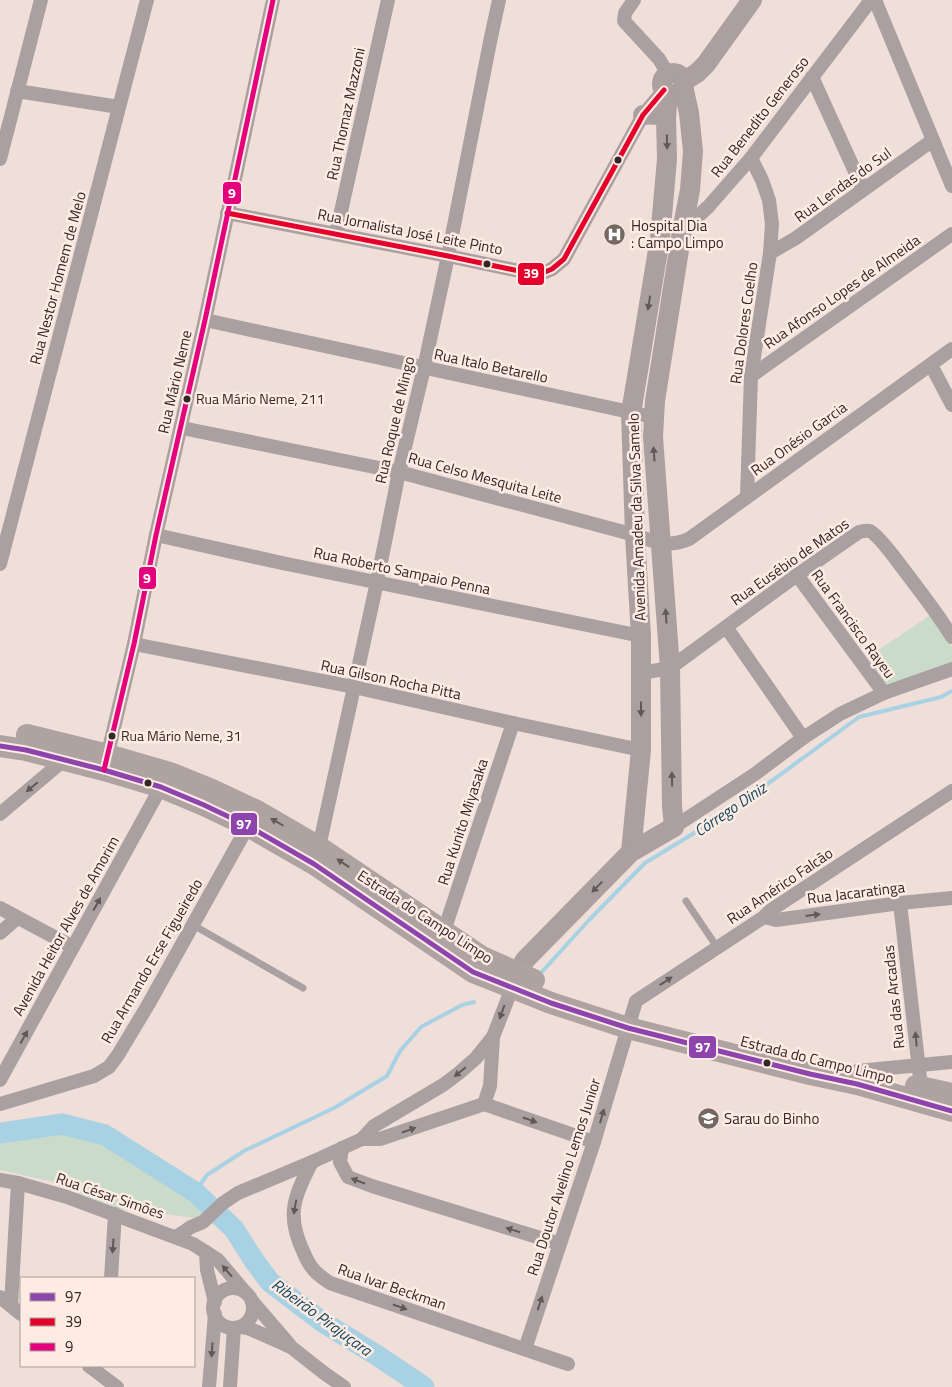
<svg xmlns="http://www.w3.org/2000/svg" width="952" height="1387" font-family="'Titillium Web',sans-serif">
  <rect width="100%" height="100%" fill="#efdfd8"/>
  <g fill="#cadbc9">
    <polygon points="932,614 952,647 952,666 885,688 868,657"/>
    <polygon points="43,1133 67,1133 123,1146 181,1189 209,1205 202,1219 158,1213 110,1209 50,1181 0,1170 0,1134"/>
  </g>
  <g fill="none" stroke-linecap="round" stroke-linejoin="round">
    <g stroke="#a9d1e4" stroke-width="4">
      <polyline points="539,975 590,919 645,863 732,810 859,717 941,697 952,691"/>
      <polyline points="195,1192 207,1175 244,1151 334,1108 387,1076 400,1051 421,1027 462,1005 474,1002"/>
    </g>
    <polyline stroke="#a9d1e4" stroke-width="21" points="0,1133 62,1124 105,1135 195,1192 234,1229 253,1259 270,1282 321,1321 378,1356 424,1387"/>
    <g stroke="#aba0a1" stroke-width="7">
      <polyline points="686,901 717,947"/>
      <polyline points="193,925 303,988"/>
    </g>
    <g stroke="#aba0a1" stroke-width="14">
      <polyline points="634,0 625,13 624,21 659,59 668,74"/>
      <polyline points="875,0 952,186"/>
      <polyline points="812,77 863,189"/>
      <polyline points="17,91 119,107"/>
      <polyline points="0,159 41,0"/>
      <polyline points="227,213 448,256 538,275 552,269 564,259 643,115 664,90"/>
      <polyline points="682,231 708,207 751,158 871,0"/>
      <polyline points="336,234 388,0"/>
      <polyline points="770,253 796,238 933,140"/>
      <polyline points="205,320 653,417"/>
      <polyline points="931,365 952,405"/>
      <polyline points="751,376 952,234"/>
      <path d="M 182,428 L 399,472 L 635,535 C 655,542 668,548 689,539 L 952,349"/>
      <polyline points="747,497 751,376 770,253 772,224 769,200 762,180 751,158"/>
      <polyline points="156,535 282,563 641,636"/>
      <polyline points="0,564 147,0"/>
      <polyline points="797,575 884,693"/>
      <polyline points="726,627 803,738"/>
      <polyline points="134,644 354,687 513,723 641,750"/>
      <path d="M 641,673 L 670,668 L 797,575 L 859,532 C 863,531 866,530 870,531 C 879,536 895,558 901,566 C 919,590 937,612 952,637"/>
      <polyline points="106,761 134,644 156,535 205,320 273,0"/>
      <polyline points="0,814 64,760"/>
      <polyline points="674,827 755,774 803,738 840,714 884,693 952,669"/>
      <polyline points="319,847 377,582 399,472 424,368 448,256 490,42 499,0"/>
      <polyline points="900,903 921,1087"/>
      <polyline points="0,908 73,947"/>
      <polyline points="764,917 776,920 900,903 952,898"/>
      <polyline points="444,931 513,723"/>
      <polyline points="0,933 17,918"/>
      <polyline points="857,1071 952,1062"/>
      <polyline points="0,1080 161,787"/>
      <polyline points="0,1104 94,1076 109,1067 118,1055 148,1005 248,826"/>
      <polyline points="484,1104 490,1086 493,1037 512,988"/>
      <polyline points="484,1104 594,1142"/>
      <polyline points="362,1139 380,1139 484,1104"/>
      <polyline points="342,1148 340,1162 348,1177 372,1186 560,1244"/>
      <path d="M 312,1162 C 294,1196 286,1215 303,1251 C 310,1268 315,1273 330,1283 L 568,1364"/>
      <polyline points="0,1180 18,1183 67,1197 193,1244 218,1260 245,1292"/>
      <polyline points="176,1237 191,1227 203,1222 223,1203 238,1193 312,1162 362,1139 374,1126 443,1085 459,1073 476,1058 493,1037"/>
      <polyline points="206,1252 207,1270 215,1302"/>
      <polyline points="111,1278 115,1214"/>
      <circle cx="233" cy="1308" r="20"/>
      <polyline points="0,1297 21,1314"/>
      <polyline points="252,1301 289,1344"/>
      <polyline points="11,1305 18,1183"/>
      <polyline points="240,1327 248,1328 291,1347 324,1373 344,1387"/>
      <polyline points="525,1349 594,1142 636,1001 764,917 771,910 952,791"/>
      <polyline points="89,1366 117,1387"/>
      <polyline points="209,1387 215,1314"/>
      <polyline points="230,1387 234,1328"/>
    </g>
    <g stroke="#ac9fa0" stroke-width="20">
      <circle cx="673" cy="84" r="11"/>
      <polyline points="684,81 697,73 706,64 752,0"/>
      <path d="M 643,115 C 652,114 658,114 666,118"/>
      <polyline points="631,852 641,750 641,636 635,535 631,413 660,238 667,159 666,118 668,93"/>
      <polyline points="512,988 517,974 525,960 631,852 674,827 672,806 670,668 653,437 655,401 682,231 690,190 693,151 689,113 683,86"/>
    </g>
    <g stroke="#afa3a2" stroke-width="22">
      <polyline points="27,735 108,755 170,773 212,790 257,811 319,847 482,957 534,980"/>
      <polyline points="0,746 26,750 104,770 161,787 204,805 248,826 314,864 473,972 551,1003 628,1028 810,1074 857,1084 952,1111"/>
      <polyline points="916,1086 952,1094"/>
    </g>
    <defs>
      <polyline id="bus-1" points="0,746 26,750 104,770 161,787 204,805 248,826 314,864 473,972 551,1003 628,1028 810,1074 857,1084 952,1111"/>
      <polyline id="bus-2" points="227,213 448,256 538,275 552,269 564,259 643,115 664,90"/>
      <polyline id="bus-3" points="104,770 134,644 156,535 205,320 273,0"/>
    </defs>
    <use href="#bus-1" stroke="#fdebe4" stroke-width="9"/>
    <use href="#bus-2" stroke="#fdebe4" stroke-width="9"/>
    <use href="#bus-3" stroke="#fdebe4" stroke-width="9"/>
    <use href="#bus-1" stroke="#8e44ad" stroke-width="5"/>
    <use href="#bus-2" stroke="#e4002b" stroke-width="5"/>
    <use href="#bus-3" stroke="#e5007d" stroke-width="5"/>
  </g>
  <defs><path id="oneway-solid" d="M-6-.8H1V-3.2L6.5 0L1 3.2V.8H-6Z" transform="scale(1.25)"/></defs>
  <g fill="#635856">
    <use href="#oneway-solid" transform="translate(667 142) rotate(89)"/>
    <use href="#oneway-solid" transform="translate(649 303) rotate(99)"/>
    <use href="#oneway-solid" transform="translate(654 454) rotate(-94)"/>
    <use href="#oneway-solid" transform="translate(666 616) rotate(-94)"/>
    <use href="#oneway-solid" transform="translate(641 709) rotate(90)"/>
    <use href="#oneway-solid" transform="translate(672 779) rotate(-91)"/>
    <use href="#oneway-solid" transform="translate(32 787) rotate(140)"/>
    <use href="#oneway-solid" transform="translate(597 887) rotate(134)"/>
    <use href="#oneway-solid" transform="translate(97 904) rotate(-61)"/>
    <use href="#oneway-solid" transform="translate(813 915) rotate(-7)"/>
    <use href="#oneway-solid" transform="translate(666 981) rotate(-34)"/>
    <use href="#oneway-solid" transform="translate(502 1012) rotate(110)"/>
    <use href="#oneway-solid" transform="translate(24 1037) rotate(-61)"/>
    <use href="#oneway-solid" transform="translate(916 1039) rotate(-95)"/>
    <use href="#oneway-solid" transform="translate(460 1072) rotate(141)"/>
    <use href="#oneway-solid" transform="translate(602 1116) rotate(-74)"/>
    <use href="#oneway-solid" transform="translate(530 1120) rotate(19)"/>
    <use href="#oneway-solid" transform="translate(409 1130) rotate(-19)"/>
    <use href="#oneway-solid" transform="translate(358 1181) rotate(-159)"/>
    <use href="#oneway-solid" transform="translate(295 1207) rotate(100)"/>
    <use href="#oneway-solid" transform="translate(513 1230) rotate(-163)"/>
    <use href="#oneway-solid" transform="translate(113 1246) rotate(94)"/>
    <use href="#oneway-solid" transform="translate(227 1271) rotate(-131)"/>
    <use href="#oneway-solid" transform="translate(540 1303) rotate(-72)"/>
    <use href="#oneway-solid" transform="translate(400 1307) rotate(19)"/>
    <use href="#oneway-solid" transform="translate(212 1350) rotate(94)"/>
  </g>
  <g fill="#655956">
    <use href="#oneway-solid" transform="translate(277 822) rotate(-150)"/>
    <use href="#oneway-solid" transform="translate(343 863) rotate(-146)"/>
  </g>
  <defs>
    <symbol id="hospital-disc" viewBox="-11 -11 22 22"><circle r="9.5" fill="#756863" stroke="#fdebe4"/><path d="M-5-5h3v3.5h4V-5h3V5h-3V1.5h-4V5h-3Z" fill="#fff"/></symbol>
    <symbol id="university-disc" viewBox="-11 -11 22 22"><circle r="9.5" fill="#756863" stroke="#fdebe4"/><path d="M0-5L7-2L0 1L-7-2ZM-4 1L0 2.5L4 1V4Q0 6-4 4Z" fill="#fff"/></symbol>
  </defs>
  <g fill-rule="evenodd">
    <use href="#hospital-disc" x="602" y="222" width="25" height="25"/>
    <use href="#university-disc" x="696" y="1106" width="25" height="25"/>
  </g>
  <g fill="#332824" stroke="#fdebe4" stroke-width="2">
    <circle cx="618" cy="160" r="4.5"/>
    <circle cx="487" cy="264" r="4.5"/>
    <circle cx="187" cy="399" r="4.5"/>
    <circle cx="112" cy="736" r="4.5"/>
    <circle cx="148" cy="783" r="4.5"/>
    <circle cx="767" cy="1063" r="4.5"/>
  </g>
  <g text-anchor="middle" stroke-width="5" stroke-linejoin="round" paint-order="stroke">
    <g font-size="14" fill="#332824" stroke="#fdebe4" text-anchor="start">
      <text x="196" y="404">Rua Mário Neme, 211</text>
      <text x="121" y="741">Rua Mário Neme, 31</text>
    </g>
    <g font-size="15" fill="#332824" stroke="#fdebe4">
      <text transform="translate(346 114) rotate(-78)" y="5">Rua Thomaz Mazzoni</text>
      <text transform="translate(760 117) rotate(-52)" y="5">Rua Benedito Generoso</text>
      <text transform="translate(843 185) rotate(-36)" y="5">Rua Lendas do Sul</text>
      <text transform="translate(410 232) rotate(11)" y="5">Rua Jornalista José Leite Pinto</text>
      <text transform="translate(58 278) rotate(-75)" y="5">Rua Nestor Homem de Melo</text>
      <text transform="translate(842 292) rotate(-35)" y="5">Rua Afonso Lopes de Almeida</text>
      <text transform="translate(744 323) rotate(-82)" y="5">Rua Dolores Coelho</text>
      <text transform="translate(491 366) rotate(12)" y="5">Rua Italo Betarello</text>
      <text transform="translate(175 382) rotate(-77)" y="5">Rua Mário Neme</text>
      <text transform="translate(395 420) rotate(-77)" y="5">Rua Roque de Mingo</text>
      <text transform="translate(799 439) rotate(-36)" y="5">Rua Onésio Garcia</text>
      <text transform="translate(485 478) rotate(15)" y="5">Rua Celso Mesquita Leite</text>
      <text transform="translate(637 517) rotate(-92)" y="5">Avenida Amadeu da Silva Samelo</text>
      <text transform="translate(790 562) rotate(-35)" y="5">Rua Eusébio de Matos</text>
      <text transform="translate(402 571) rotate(12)" y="5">Rua Roberto Sampaio Penna</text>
      <text transform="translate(853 624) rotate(54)" y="5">Rua Francisco Rayeu</text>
      <text transform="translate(391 680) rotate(12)" y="5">Rua Gilson Rocha Pitta</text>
      <text transform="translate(463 822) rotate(-72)" y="5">Rua Kunito Miyasaka</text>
      <text transform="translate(780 886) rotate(-34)" y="5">Rua Américo Falcão</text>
      <text transform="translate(856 893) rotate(-7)" y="5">Rua Jacaratinga</text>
      <text transform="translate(425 917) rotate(33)" y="5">Estrada do Campo Limpo</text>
      <text transform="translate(66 926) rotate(-61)" y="5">Avenida Heitor Alves de Amorim</text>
      <text transform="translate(152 961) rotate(-60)" y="5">Rua Armando Erse Figueiredo</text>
      <text transform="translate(894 997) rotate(-96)" y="5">Rua das Arcadas</text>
      <text transform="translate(817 1060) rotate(14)" y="5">Estrada do Campo Limpo</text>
      <text transform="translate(564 1177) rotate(-72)" y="5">Rua Doutor Avelino Lemos Junior</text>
      <text transform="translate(110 1196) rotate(19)" y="5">Rua César Simões</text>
      <text transform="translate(392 1287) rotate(19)" y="5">Rua Ivar Beckman</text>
    </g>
    <g font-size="15" fill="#332824" stroke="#fdebe4" text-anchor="start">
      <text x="631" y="231">Hospital Dia<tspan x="631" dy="17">: Campo Limpo</tspan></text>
      <text x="724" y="1124">Sarau do Binho</text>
    </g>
    <g font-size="16" font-style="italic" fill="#14495e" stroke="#fdebe4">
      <text transform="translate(730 809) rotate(-34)" y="6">Córrego Diniz</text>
      <text transform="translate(322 1317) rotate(36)" y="6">Ribeirão Pirajuçara</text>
    </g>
  </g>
  <g stroke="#fdebe4" stroke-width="2">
    <rect x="222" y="181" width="20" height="24" rx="5" fill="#e5007d"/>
    <rect x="517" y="262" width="28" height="24" rx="5" fill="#e4002b"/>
    <rect x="138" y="566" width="19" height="24" rx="5" fill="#e5007d"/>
    <rect x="230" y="812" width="28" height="24" rx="5" fill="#8e44ad"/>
    <rect x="688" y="1035" width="29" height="24" rx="5" fill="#8e44ad"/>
  </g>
  <g font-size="14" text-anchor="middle" font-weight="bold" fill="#fff">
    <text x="232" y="198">9</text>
    <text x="531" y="278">39</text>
    <text x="147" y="583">9</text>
    <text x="244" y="829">97</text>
    <text x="703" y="1052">97</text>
  </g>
  <rect x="20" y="1277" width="175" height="90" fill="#fdebe4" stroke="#ac9d97"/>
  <rect x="30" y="1293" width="25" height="8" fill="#8e44ad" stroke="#ac9d97"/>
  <text x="65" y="1302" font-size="15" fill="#332824">97</text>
  <rect x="30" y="1318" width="25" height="8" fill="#e4002b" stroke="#ac9d97"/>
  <text x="65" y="1327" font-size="15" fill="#332824">39</text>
  <rect x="30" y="1343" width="25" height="8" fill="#e5007d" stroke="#ac9d97"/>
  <text x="65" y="1352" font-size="15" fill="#332824">9</text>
</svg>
